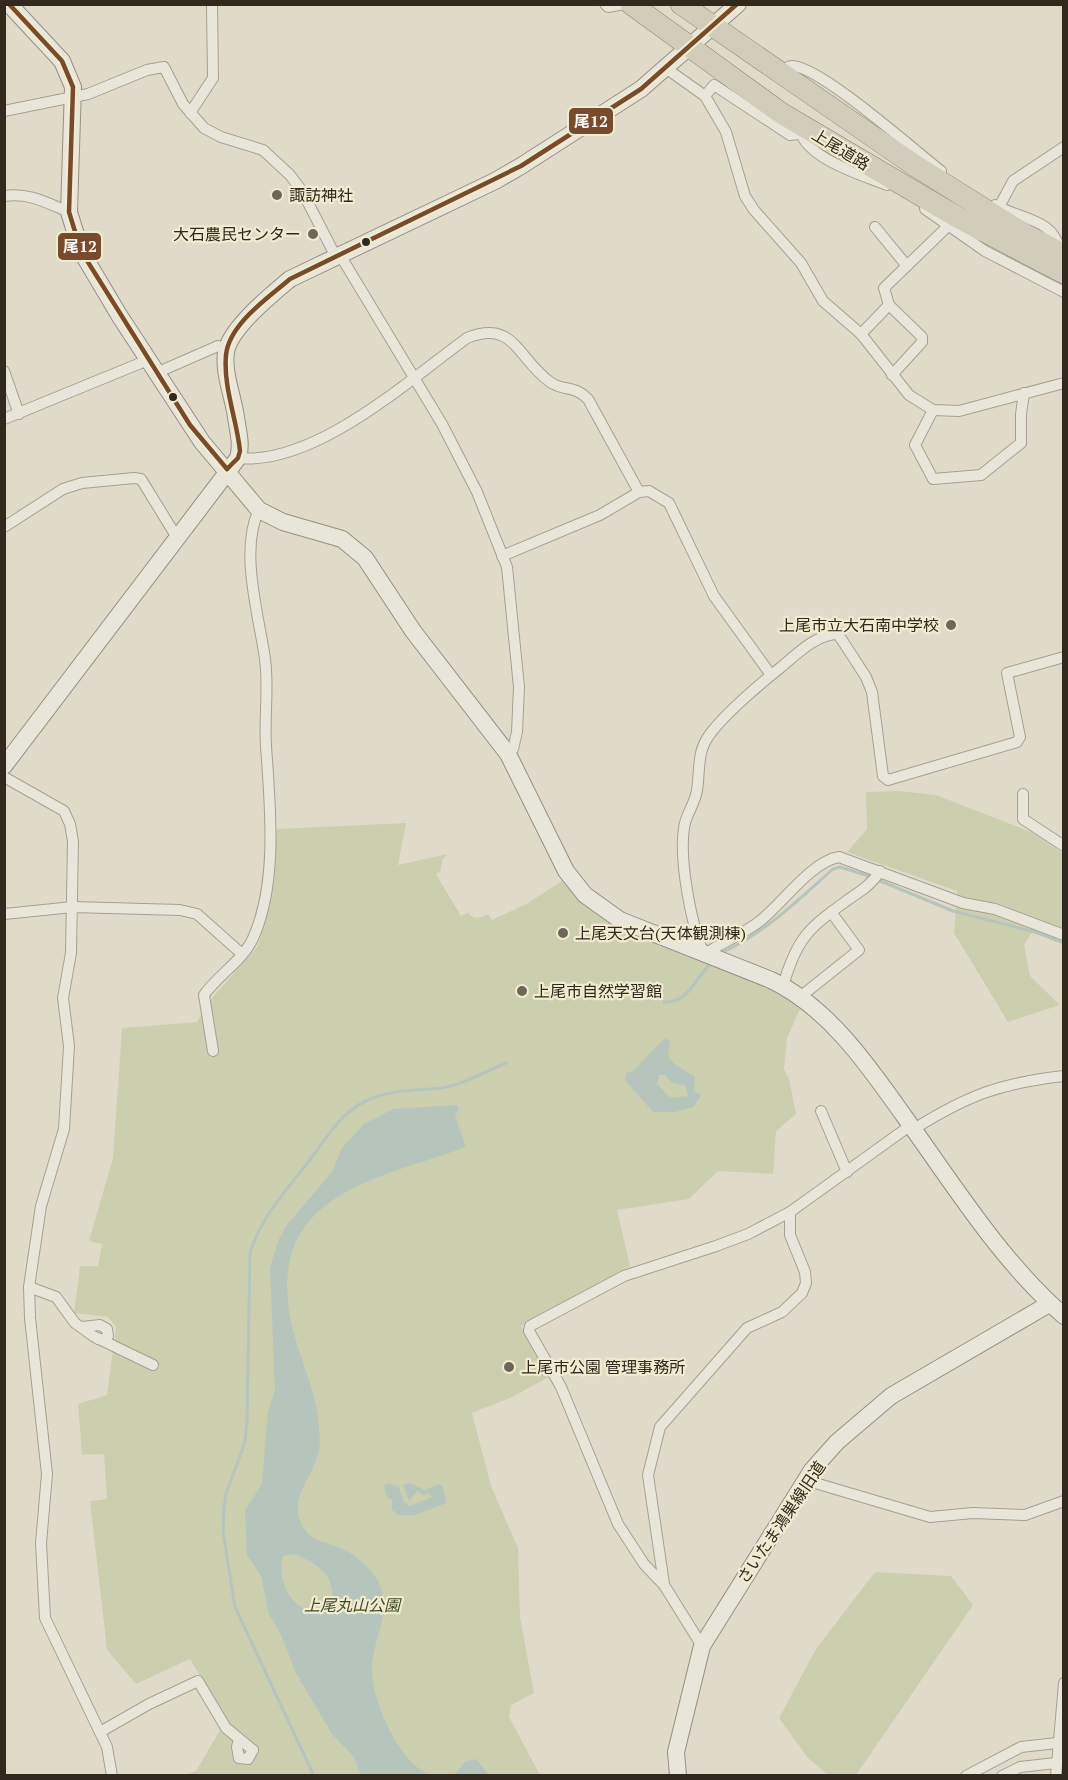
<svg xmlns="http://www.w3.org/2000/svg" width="1068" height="1780" font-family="'PT Serif','Noto Sans JP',serif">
  <rect width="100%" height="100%" fill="#e0dbc9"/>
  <g fill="#cccfad">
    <polygon points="898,791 936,795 1033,833 1063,854 1063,931 1040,920 1024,945 1030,976 1060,1005 1008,1022 954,933 957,891 847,852 867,829 866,792"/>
    <path d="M 406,823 L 398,865 L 448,854 L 443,859 L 440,872 L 436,874 L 461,916 L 468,913 C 474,920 481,918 488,914 L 492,920 L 528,903 L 562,881 L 611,924 L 762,983 L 801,1007 L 787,1038 L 784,1069 L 789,1079 L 796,1114 L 776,1131 L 773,1174 L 718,1171 L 689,1199 L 617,1210 L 630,1266 L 521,1326 L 549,1377 L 510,1398 L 472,1413 L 491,1486 L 518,1548 L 520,1617 L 534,1693 L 511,1705 L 509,1717 L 540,1775 L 186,1775 L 196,1771 L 226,1720 L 190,1659 L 136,1684 L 107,1650 L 90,1501 L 107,1499 L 104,1454 L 82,1455 L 78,1404 L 107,1395 L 116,1327 L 108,1317 L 74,1313 L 80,1266 L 98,1266 L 102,1244 L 89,1241 L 113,1158 L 122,1028 L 197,1022 L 213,997 L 258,946 L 271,891 L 277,829 Z"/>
    <polygon points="875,1572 951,1576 973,1605 856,1775 828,1775 808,1758 779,1718 816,1649"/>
  </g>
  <g fill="#b5c5bc" fill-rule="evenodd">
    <path d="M 664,1039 L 670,1040 L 668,1056 L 674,1064 L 695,1077 L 694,1091 L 701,1095 L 694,1107 L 675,1112 L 653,1112 L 625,1080 L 626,1073 L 633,1071 ZM 659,1075 L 665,1075 L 672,1083 L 685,1085 L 688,1096 L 670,1098 L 657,1084 Z"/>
    <path d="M 457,1105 L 459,1109 L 455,1116 L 466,1147 C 379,1179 268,1193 290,1316 C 297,1354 316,1388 319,1426 C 320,1436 321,1447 317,1457 C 310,1480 289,1500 302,1525 C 310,1540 321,1541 335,1546 C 354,1552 378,1572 382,1592 C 388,1617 375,1638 372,1663 C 369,1696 398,1762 430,1775 L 361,1775 L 353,1756 L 332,1734 L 296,1673 L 281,1635 L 269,1614 L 261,1576 L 247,1555 L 245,1510 L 262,1484 L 268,1412 L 275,1389 L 270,1268 L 278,1241 L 286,1226 L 332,1172 L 342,1148 L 364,1124 L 393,1109 ZM 294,1554 C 317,1563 336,1575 332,1603 C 302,1629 274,1584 283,1556 Z"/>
    <polygon points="388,1483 399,1487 404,1502 410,1506 432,1497 429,1493 423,1495 417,1491 409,1501 403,1485 410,1483 425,1490 440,1484 443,1487 446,1503 416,1515 398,1515 392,1510 392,1499 387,1498 384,1485"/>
    <polygon points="476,1759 489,1775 449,1775 456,1773 466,1761"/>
  </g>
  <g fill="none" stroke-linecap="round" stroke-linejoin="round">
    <g stroke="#b5c5bc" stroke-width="3">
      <polyline points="878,880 953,911 1035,932 1064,943"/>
      <path d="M 721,953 C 765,933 797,901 833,869 L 840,867 L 872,877"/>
      <path d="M 664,1002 C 689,1004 696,976 712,962"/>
      <path d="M 314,1776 L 235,1607 L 223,1532 L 224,1509 L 226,1494 L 245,1442 L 247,1421 L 250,1253 C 261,1217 286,1191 309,1161 C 328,1136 342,1109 373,1098 C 396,1089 418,1091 441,1088 C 463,1085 486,1071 506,1063"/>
    </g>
    <defs>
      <g id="street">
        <polyline points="605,4 608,7 624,4"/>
        <polyline points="667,69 705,96 726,132 745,196 754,210 801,263 823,301 861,334 909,395 933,410 959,411 1064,383"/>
        <path d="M 779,71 C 783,70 788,66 792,66 C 820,66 915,151 941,171"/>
        <polyline points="705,96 714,85 790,135 799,134"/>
        <polyline points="4,111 88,94 147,70 164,67 183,104 204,128 221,137 263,150 290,175 302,191 336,257"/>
        <polyline points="190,113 213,78 212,4"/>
        <path d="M 800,125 C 798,156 862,175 887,185"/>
        <path d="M 4,196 C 29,192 47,203 69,212"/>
        <path d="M 995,205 C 1021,220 1055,218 1060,252"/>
        <polyline points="999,207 1013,181 1064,147"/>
        <polyline points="925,209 985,251 1064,292"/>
        <polyline points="875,227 907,266"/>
        <polyline points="340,255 442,424 477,492 507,567 519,687 517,732 513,749 508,754"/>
        <polyline points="861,334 889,305"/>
        <polyline points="4,371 19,414"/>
        <polyline points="156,373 218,346 227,349"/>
        <polyline points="892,375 922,342 922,337 889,305 884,288 947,227"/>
        <polyline points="933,410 915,445 933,479 981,475 1021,443 1021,414 1024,393"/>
        <polyline points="4,419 148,360"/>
        <path d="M 238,458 C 314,466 408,381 467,338 C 514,319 517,358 550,382 C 564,392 573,384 588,399 L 639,492"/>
        <polyline points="4,527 63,489 82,483 134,478 141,479 176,536"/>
        <polyline points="502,556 600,515 639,492 649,491 669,503 714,596 771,675"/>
        <path d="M 1064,657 L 1007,673 L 1020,737 L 1017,742 L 888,780 L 883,776 L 872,692 L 866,677 L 838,634 C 816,634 797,654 780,668 C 761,683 721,717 708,737 C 697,753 700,771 697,790 C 695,804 685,816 684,828 C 679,860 691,924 704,954 C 722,943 743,934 760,921 C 782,904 812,861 839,857 L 963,903 L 995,909 L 1064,935"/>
        <polyline points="4,777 64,811 70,824 73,841 71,953 63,998 69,1046 64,1129 41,1206 29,1287 30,1318 47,1474 41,1543 45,1618 107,1747 112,1776"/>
        <polyline points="1023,794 1023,819 1064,846"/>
        <polyline points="4,914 73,907 180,910 197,914 242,954"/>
        <path d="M 783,986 C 797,937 809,928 849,899 C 861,891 872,884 880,871"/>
        <polyline points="800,997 859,950 831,912"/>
        <path d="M 213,1051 L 204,995 C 218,975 245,959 254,936 C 278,880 270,805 266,746 C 264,717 269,688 265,659 C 259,616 239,550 259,510"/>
        <polyline points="821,1111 847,1172"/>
        <path d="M 914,1129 C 968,1095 1001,1083 1064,1076"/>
        <polyline points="29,1287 56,1297 75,1323 93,1336 153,1365"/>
        <polyline points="82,1327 100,1325 107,1329 108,1336 105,1340 98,1339"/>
        <polyline points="805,1480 930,1517 973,1513 1025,1515 1064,1501"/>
        <polyline points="664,1584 648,1475 660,1427 747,1328 782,1312 802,1293 806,1283 805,1272 790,1235 790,1212"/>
        <polyline points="702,1646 664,1585 644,1564 618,1524 561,1387 529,1331 530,1326 624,1276 716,1246 748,1234 790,1212 911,1125"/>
        <polyline points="100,1732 149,1704 198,1681 226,1728 253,1750 248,1759 239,1758 237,1747 239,1739"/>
        <polyline points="966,1776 1021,1747 1057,1743"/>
        <polyline points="1002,1776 1020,1767 1056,1763"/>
        <polyline points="1056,1776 1064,1683"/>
      </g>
      <g id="secondary">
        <path d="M 9,4 L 62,61 L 73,87 L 69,212 L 81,251 L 119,315 L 202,442 L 259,510 L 283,522 L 342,539 L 365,558 L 413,631 L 508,754 L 566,871 L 585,895 L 620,920 L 771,980 C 828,1007 868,1065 904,1116 C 954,1185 999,1259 1064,1316"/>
        <path d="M 4,766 L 238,458 C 242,445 238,431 236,417 C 233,396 223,373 226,352 C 230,328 271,295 290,279 L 495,181 L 521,166 L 641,89 L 738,4"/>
        <polyline points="678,1776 676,1752 702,1646 812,1470 837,1442 891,1396 1049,1304"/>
      </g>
      <g id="highway">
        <polyline points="631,4 781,113 959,218 1064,273"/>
        <polyline points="681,4 914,165 1021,232 1064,255"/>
      </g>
    </defs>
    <use href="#street" stroke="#a5a093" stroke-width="12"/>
    <use href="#secondary" stroke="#948f83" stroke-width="18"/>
    <use href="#highway" stroke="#8a8579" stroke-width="22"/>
    <use href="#street" stroke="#e8e5da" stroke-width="10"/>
    <use href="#secondary" stroke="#e8e5da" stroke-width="16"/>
    <use href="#highway" stroke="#d2ccbb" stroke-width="21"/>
    <defs>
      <g id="bus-1">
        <polyline points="9,4 62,61 73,87 69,212 81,251 190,425 227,469"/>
        <path d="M 227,469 L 238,458 L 240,451 C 237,420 223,387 226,355 C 229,324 268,298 290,279 L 521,166 L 641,89 L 737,4"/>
      </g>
    </defs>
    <use href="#bus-1" stroke="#f1ebcf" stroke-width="9"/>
    <use href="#bus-1" stroke="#7a4b2a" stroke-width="4.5"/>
  </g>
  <g fill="#6e6759" stroke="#f1ebcf" stroke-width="2">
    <circle cx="277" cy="195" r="6"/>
    <circle cx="313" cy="234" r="6"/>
    <circle cx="951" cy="625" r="6"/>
    <circle cx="563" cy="933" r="6"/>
    <circle cx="522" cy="991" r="6"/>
    <circle cx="509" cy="1367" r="6"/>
  </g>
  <g fill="#31291d" stroke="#f1ebcf" stroke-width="2">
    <circle cx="366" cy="242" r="5"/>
    <circle cx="173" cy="397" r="5"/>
  </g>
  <g text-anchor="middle" stroke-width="4.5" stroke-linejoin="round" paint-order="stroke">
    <g font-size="16" fill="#31291d" stroke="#f1ebcf">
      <text transform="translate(841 149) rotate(31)" y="6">上尾道路</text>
      <text transform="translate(781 1522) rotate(-56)" y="6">さいたま鴻巣線旧道</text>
    </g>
    <g font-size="16" fill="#31291d" stroke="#f1ebcf" text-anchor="start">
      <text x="289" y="201">諏訪神社</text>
      <text x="301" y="240" text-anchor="end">大石農民センター</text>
      <text x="939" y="631" text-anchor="end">上尾市立大石南中学校</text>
      <text x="575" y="939">上尾天文台(天体観測棟)</text>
      <text x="534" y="997">上尾市自然学習館</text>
      <text x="521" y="1373">上尾市公園 管理事務所</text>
    </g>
    <g font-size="16" font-style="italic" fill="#3e4c25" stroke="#f1ebcf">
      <text x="352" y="1611">上尾丸山公園</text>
    </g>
  </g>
  <g stroke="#f1ebcf" stroke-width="2">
    <rect x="568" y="107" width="46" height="28" rx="6" fill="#7a4b2a"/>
    <rect x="57" y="232" width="45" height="29" rx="6" fill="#7a4b2a"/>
  </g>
  <g font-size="16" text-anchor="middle" font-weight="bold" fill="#fff">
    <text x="591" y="127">尾12</text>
    <text x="80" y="252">尾12</text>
  </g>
  <rect width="1068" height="1780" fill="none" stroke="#31291d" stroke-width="12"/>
</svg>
